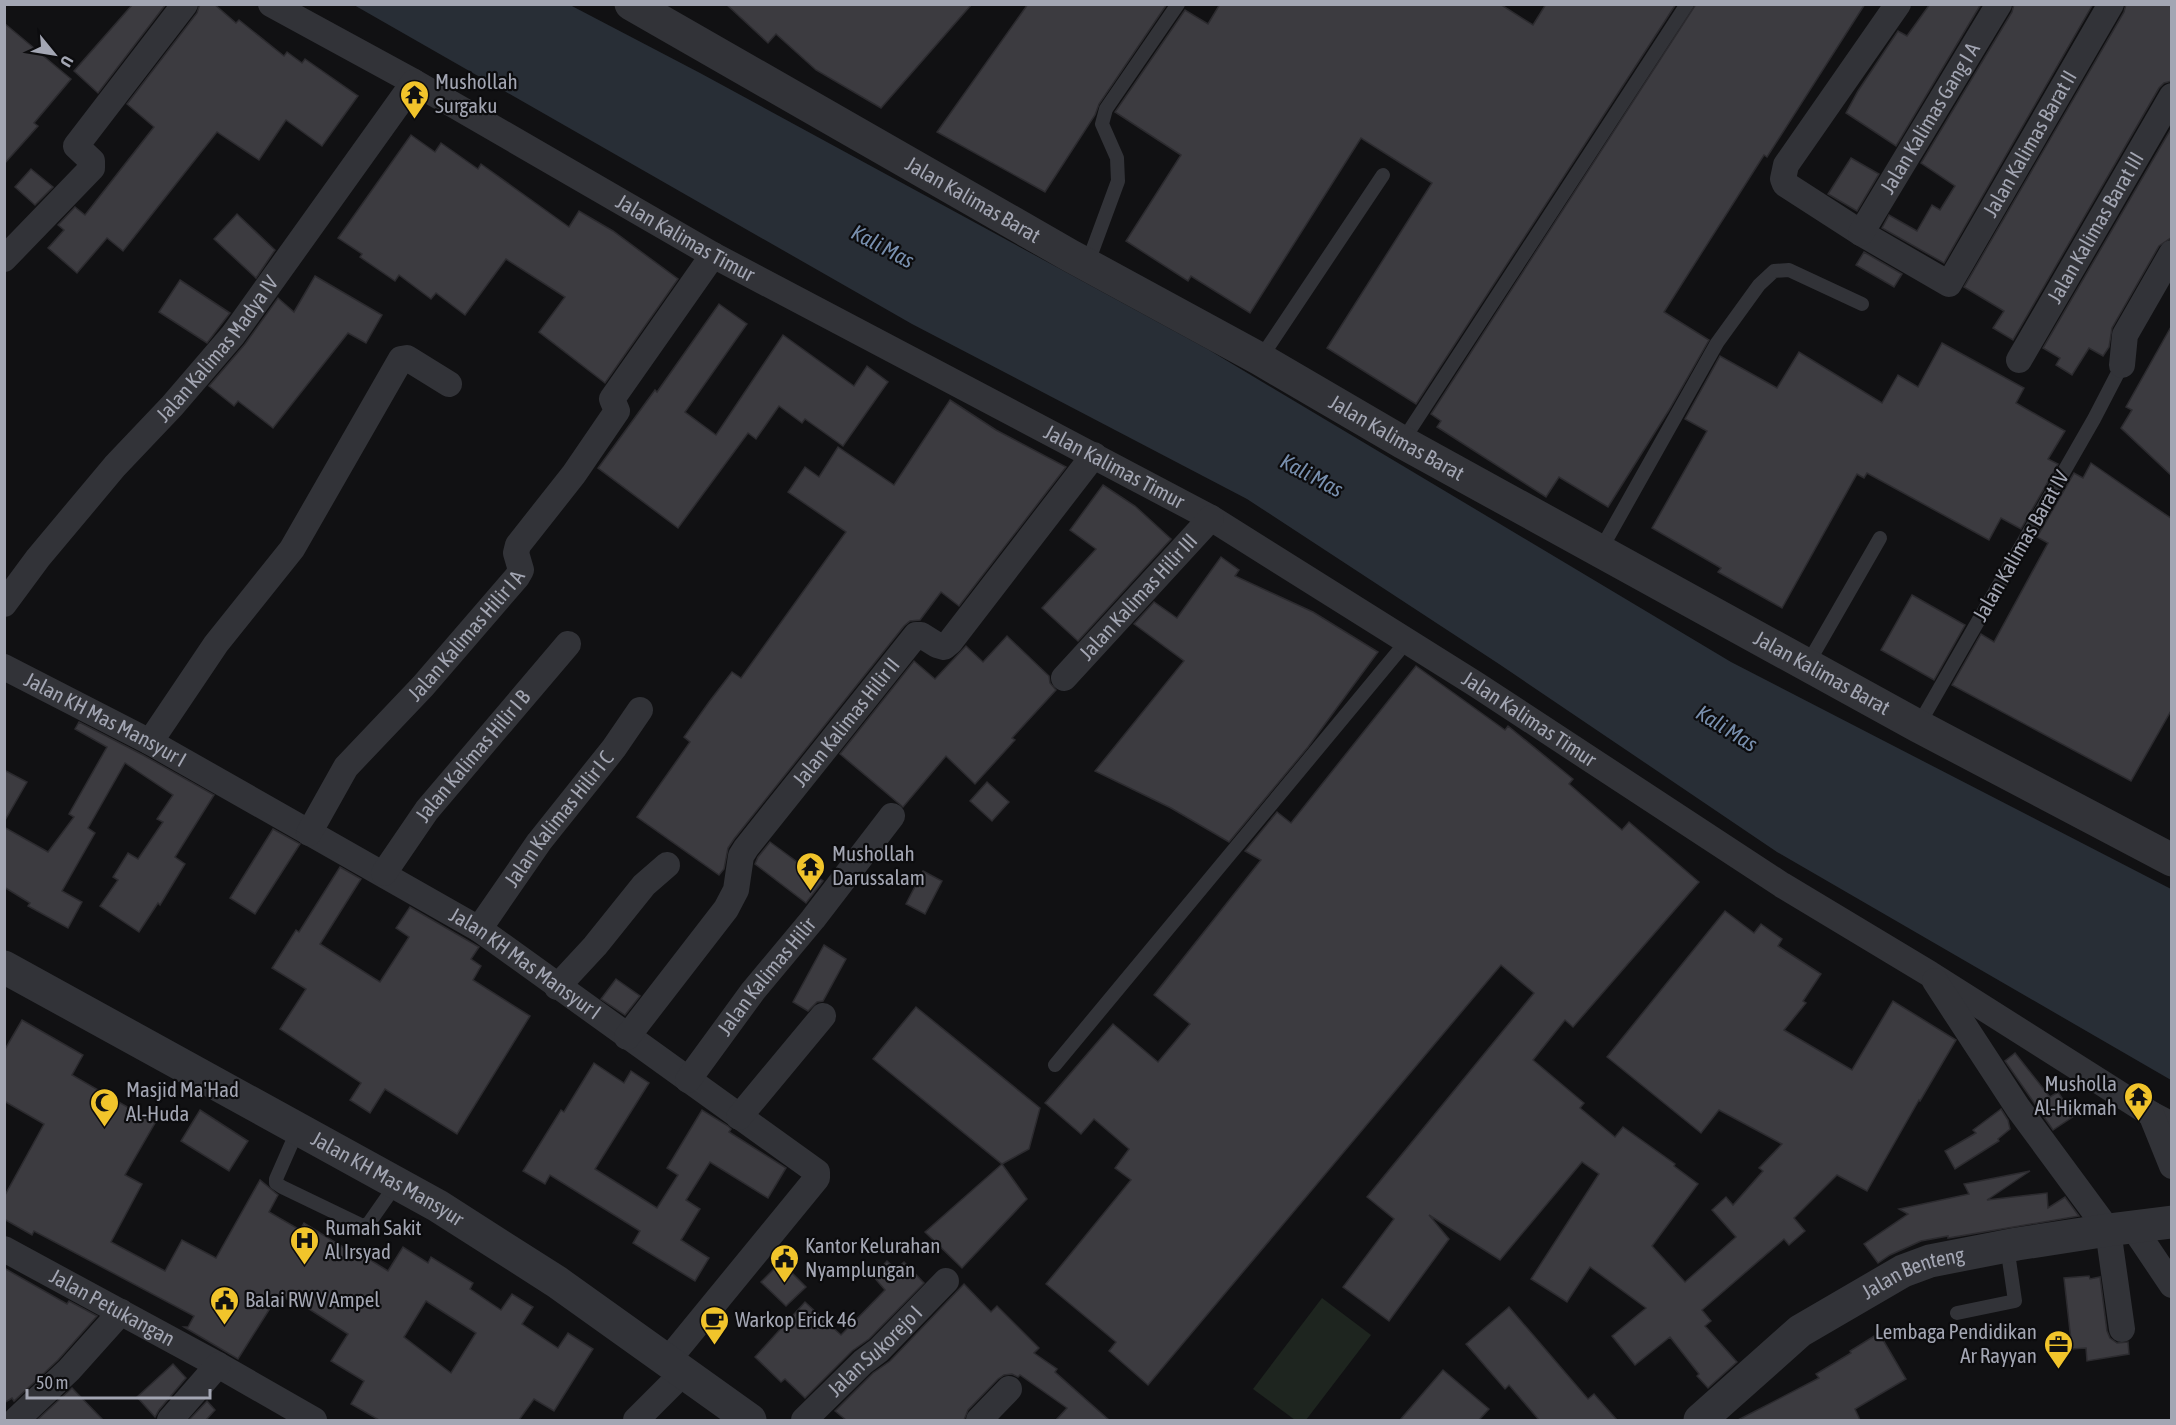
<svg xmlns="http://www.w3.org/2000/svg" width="2176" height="1425" font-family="'Asap Condensed',sans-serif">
  <rect width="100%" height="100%" fill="#111113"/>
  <polygon fill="#1e251f" points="1322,1298 1371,1335 1306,1420 1295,1420 1253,1389"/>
  <polygon fill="#282e36" points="354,5 570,5 700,73 1209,350 1731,662 2171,889 2171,1080 1777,852 1499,664 1247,499 912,324"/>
  <g fill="#3c3b40" stroke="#2c2b2f" stroke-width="1.5" fill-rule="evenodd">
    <polygon points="133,4 166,4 98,93 74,71"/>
    <polygon points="200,4 214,4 236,23 239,20 284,56 287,52 302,63 305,59 358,96 322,146 286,120 259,160 217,132 123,251 107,238 77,273 48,248 64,230 58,225 75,207 85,215 154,127 127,104 197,13"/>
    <polygon points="726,4 972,4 881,108 816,70 776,34 768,43"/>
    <polygon points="1028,4 1167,4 1099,104 1095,115 1045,192 937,132"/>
    <polygon points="1220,4 1500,4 1533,25 1546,4 1676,4 1416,404 1327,348 1432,183 1361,138 1250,313 1191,276 1188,281 1126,241 1181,155 1115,112 1185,10 1208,24"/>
    <polygon points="1696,4 1865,4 1767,157 1764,155 1664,312 1709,340 1669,410 1608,507 1559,477 1546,497 1437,427 1441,421 1431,414"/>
    <polygon points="1930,4 1981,4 1896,146 1846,113 1858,91 1898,31 1907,36"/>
    <polygon points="2014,4 2093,4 1944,263 1882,228 1889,215 1917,231 1932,205 1940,210 1955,186 1921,163 2012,12"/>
    <polygon points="2126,4 2172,4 2172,81 2164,83 2159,88 2013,340 1993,328 2004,311 1964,287 2124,12"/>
    <polygon points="4,23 71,79 34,123 38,126 4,164"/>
    <polygon points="2172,127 2172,237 2159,246 2112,328 2109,347 2103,356 2089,348 2072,375 2056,365 2060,358 2043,348"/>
    <polygon points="411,135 435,152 441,143 478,169 481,164 569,227 579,211 613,231 678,279 605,383 539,332 565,297 506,259 465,315 436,293 431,299 399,275 395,281 360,257 362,254 338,238"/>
    <polygon points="1851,158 1879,174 1857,211 1828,194"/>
    <polygon points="31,169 53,187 35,205 15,187"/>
    <polygon points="237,214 275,250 256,278 214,239"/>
    <polygon points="1864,252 1902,274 1894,287 1856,265"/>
    <polygon points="315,276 382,315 366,343 348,333 273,428 238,401 234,406 209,386 245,344 278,298 294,312"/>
    <polygon points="180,280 230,313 207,343 159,312"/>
    <polygon points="719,304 747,324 685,412 716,435 783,335 854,386 867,366 888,382 843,446 805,419 802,423 779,406 756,439 748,433 678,528 598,468 655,390 657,392"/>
    <polygon points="2172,325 2172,476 2121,428 2132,410 2126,407"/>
    <polygon points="1942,343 2024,388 2016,403 2065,431 2048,459 2058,464 2021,529 2001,518 1989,540 1867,473 1864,478 1857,474 1782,608 1718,572 1721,568 1652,528 1707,431 1685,419 1720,356 1777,388 1799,352 1882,403 1898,375 1918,387"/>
    <polygon points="950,400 996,430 1066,467 959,606 941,592 920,620 910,621 904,626 734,839 728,848 724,869 719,875 637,817 690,742 684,737 709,702 732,672 741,678 846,532 788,492 805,467 819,477 838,447 894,485"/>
    <polygon points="2091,463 2172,519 2172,709 2131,781 1952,685 1981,634 1994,642 2048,543 2037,537 2074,473 2083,478"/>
    <polygon points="1103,485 1135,506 1171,539 1078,641 1042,608 1096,549 1070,530"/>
    <polygon points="1221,557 1239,570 1235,576 1313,612 1378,652 1308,747 1229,842 1171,808 1095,771 1184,661 1134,624 1154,602 1177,618"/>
    <polygon points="1912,595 1965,625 1934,680 1881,650"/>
    <polygon points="1007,636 1049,676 1050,683 1056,690 1012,738 1015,740 975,784 946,756 903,807 840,754 914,661 935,679 966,646 983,662"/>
    <polygon points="1416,666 1505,730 1508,726 1573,779 1569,784 1622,830 1629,822 1699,882 1573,1027 1565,1020 1533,1060 1584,1103 1580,1108 1615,1137 1623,1127 1675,1164 1674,1166 1698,1184 1652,1246 1685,1282 1736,1237 1712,1210 1726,1197 1733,1205 1763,1171 1759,1168 1782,1144 1719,1110 1701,1133 1607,1057 1725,911 1754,933 1761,924 1782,939 1778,946 1821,974 1803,1001 1806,1003 1784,1030 1852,1070 1893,1001 1956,1040 1920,1101 1919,1100 1867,1191 1837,1175 1794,1218 1805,1231 1789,1245 1784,1239 1702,1310 1711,1321 1705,1326 1737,1362 1708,1388 1697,1376 1699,1374 1670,1337 1635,1365 1612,1336 1646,1308 1590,1267 1567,1302 1531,1279 1599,1174 1582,1162 1500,1260 1429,1215 1449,1239 1389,1321 1343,1287 1394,1219 1367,1197 1534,993 1501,965 1148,1385 1109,1351 1116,1342 1046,1284 1131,1180 1115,1168 1129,1149 1094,1119 1081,1134 1045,1103 1113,1024 1158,1062 1190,1024 1154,995 1261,860 1245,851 1277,812 1291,823"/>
    <polygon points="79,722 143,755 214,795 175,857 185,864 160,905 158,903 139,932 100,906 118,880 113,877 128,853 138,859 163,822 157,819 173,795 125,763 88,828 95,833 62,891 82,902 68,928 28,906 30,903 4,887 4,827 48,852 74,817 69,814 107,747 75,729"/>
    <polygon points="4,770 27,782 4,822"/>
    <polygon points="987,782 1009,802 992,821 970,801"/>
    <polygon points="273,829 300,844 255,914 230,898"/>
    <polygon points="770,842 823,881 806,903 755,864 758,857"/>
    <polygon points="340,867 361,879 320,944 380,982 409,937 396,928 410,907 479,947 471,959 481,966 473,980 530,1016 457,1134 385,1089 370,1113 350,1100 361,1083 280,1029 306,989 272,968 296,930 299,932"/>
    <polygon points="923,871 942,881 925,914 906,904"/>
    <polygon points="824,945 846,959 823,1001 817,1002 808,1011 793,1002"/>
    <polygon points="616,979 640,996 625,1015 601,999"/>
    <polygon points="916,1007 1040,1108 1029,1149 1002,1164 873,1059"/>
    <path d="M 22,1020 L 83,1055 L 72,1075 L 155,1123 L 125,1175 L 142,1184 L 111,1242 L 165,1271 L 182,1240 L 216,1258 L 260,1180 L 278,1195 L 269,1212 L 300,1230 L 304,1223 L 346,1249 L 348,1246 L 388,1271 L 403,1247 L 428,1263 L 431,1257 L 473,1283 L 470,1289 L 501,1310 L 512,1294 L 533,1307 L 522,1324 L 558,1348 L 568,1333 L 593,1349 L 554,1411 L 534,1399 L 519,1420 L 379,1420 L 351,1404 L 364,1381 L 331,1361 L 348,1334 L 303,1305 L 301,1308 L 279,1294 L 238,1359 L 184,1327 L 188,1327 L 194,1316 L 34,1231 L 32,1235 L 4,1219 L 4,1197 L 44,1124 L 4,1101 L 4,1051 ZM 426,1301 L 476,1333 L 451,1373 L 404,1337 Z"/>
    <polygon points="2015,1053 2050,1097 2058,1092 2074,1116 2053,1130 2005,1061"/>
    <polygon points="594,1063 624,1083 631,1071 649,1083 595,1169 657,1208 678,1175 667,1168 702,1110 728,1126 731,1129 729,1132 786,1168 768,1198 710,1162 686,1200 700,1209 681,1240 709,1258 695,1281 633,1243 640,1231 550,1175 545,1184 523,1171 561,1110 564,1112"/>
    <polygon points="2001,1109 2008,1120 2010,1129 1998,1139 1999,1141 1955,1169 1945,1151 1976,1133 1973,1130"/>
    <polygon points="200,1110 248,1141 229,1171 181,1141"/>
    <polygon points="1002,1164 1027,1199 962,1268 925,1232"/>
    <polygon points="2030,1171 1987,1200 2047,1193 2048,1208 2065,1197 2079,1216 1948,1238 1948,1236 1921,1241 1890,1255 1878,1263 1864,1244 1908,1214 1899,1209 1969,1194 1964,1184"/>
    <polygon points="887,1261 896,1269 904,1262 924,1283 869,1339 852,1351 805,1398 785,1379 781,1382 755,1357 805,1302 841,1335 885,1290 873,1276"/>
    <polygon points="781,1262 806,1287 786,1306 761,1282"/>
    <polygon points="4,1268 67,1304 69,1301 97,1316 58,1360 14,1401 12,1398 4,1403"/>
    <polygon points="2089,1276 2090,1279 2100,1277 2107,1331 2110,1338 2117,1343 2128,1342 2129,1354 2087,1361 2086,1348 2072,1349 2064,1278"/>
    <polygon points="964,1284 991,1312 997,1306 1039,1348 1034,1353 1057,1369 1055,1372 1109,1420 1056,1420 1067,1408 1020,1375 1018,1377 1012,1374 1004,1375 998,1379 968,1410 964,1420 846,1420 835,1411 873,1373 890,1361"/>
    <polygon points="1509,1307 1588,1399 1594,1394 1617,1420 1539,1420 1509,1385 1505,1389 1466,1344"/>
    <polygon points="1879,1333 1906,1379 1855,1409 1860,1420 1738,1420 1819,1378 1816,1374 1851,1353 1850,1351"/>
    <polygon points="173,1364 186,1378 159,1410 155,1417 137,1397"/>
    <polygon points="1443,1370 1489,1409 1479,1420 1400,1420"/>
    <polygon points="72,1388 103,1420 37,1420"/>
    <polygon points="207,1401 215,1410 206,1420 189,1420"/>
  </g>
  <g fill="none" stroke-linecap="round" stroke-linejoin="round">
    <g stroke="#323338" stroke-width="14">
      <polyline points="1087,265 1118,181 1117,158 1102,124 1106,109 1178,4"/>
      <polyline points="1260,359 1383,175"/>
      <polyline points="1402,442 1687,4"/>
      <polyline points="1600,551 1717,343 1759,285 1774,271 1789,270 1862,304"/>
      <polyline points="1807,665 1880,538"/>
      <polyline points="1918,726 2094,419 2122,365"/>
      <polyline points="1055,1065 1407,641"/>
      <polyline points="298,1129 276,1179 276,1183 282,1187 363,1226 369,1223 397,1183"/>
      <polyline points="1957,1313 2015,1301 2007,1246"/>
    </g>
    <g stroke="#323338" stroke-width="26">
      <path id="s1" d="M 271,4 L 414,82 L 713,255 L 1211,518 L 1477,685 L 1782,885 L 1930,974 L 2151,1114 L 2172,1125"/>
      <path id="s2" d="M 1898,4 L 1786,165 L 1783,179 L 1785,184 L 1861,233 L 1949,284 L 2111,4"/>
      <path id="s3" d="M 1861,233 L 1999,4"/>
      <polyline points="4,259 92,168 92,161 76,146 185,4"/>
      <path id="s4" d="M 2019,360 L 2172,96"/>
      <polyline points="2122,365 2125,335 2172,253"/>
      <path id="s5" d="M 4,604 L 38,558 L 115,466 L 172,406 L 233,335 L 414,82"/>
      <path id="s6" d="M 4,667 L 150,742 L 479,929 L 817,1172 L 817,1178 L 668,1360"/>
      <path id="s7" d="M 1064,678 L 1211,518"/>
      <polyline points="150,742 216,644 292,549 401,359 407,358 449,384"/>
      <path id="s8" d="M 309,833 L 346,767 L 423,686 L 517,577 L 521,570 L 516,553 L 518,545 L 574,474 L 615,414 L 617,411 L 612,399 L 713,255"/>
      <path id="s9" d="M 384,873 L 427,810 L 568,644"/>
      <path id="s10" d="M 479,929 L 539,842 L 614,748 L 640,710"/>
      <polyline points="1935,981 2018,1108 2108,1230 2122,1329"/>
      <polyline points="557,987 595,946 644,885 667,865"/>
      <path id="s11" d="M 627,1037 L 726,909 L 736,890 L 741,856 L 746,848 L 916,635 L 921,635 L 937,645 L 944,647 L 950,642 L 1094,455"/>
      <path id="s12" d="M 688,1080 L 753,991 L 813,919 L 892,816"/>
      <polyline points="2151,1114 2172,1166"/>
      <polyline points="739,1117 823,1016"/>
      <polyline points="2133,1227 2172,1285"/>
      <path id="s13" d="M 4,1249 L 218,1365 L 314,1420"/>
      <polyline points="16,1420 69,1370 121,1312"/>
      <polyline points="170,1420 218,1365"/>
      <polyline points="636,1420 684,1372"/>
      <path id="s14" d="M 804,1420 L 863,1362 L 879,1350 L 946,1281"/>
      <polyline points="979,1420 1009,1389"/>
    </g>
    <g stroke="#323338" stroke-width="33">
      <path id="s15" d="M 631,4 L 1069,255 L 1260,359 L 1402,442 L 1918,726 L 2172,860"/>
      <path id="s16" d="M 4,967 L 438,1206 L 557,1282 L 750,1420"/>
      <path id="s17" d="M 1700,1420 L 1800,1331 L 1903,1271 L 1930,1261 L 2017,1244 L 2108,1230 L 2172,1222"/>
    </g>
  </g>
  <defs>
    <symbol id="temple-pin" viewBox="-11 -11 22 30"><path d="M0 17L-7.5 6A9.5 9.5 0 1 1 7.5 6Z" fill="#f1c42b" stroke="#0c0c0e"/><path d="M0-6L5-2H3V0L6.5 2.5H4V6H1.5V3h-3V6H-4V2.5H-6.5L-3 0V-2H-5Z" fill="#111"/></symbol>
    <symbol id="mosque-pin" viewBox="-11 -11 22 30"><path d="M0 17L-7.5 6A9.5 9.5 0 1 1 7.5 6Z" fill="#f1c42b" stroke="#0c0c0e"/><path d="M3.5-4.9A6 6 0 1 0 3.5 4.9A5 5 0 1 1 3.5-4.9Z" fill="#111"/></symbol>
    <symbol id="hospital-pin" viewBox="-11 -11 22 30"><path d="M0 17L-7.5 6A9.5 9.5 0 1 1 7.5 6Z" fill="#f1c42b" stroke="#0c0c0e"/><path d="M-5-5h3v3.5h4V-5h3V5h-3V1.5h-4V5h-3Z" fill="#111"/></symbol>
    <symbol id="civic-pin" viewBox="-11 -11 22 30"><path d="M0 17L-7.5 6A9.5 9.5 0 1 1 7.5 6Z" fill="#f1c42b" stroke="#0c0c0e"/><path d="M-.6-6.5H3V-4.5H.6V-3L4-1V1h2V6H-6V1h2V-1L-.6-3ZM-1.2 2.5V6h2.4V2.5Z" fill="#111"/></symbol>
    <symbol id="cafe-pin" viewBox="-11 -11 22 30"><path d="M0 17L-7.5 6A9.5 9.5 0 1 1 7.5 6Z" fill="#f1c42b" stroke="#0c0c0e"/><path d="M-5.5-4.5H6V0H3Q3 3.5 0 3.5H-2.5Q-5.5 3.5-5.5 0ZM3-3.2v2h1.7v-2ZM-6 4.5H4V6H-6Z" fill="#111"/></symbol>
    <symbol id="office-pin" viewBox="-11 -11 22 30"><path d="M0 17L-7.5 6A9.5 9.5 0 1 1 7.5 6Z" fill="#f1c42b" stroke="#0c0c0e"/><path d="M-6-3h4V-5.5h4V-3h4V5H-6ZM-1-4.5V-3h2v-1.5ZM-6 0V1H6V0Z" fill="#111"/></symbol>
  </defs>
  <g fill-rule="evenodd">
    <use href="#temple-pin" x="398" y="78" width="33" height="45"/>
    <use href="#temple-pin" x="794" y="850" width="33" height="45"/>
    <use href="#temple-pin" x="2122" y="1080" width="33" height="45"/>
    <use href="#mosque-pin" x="88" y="1086" width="33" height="45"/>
    <use href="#hospital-pin" x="288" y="1224" width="33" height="45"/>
    <use href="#civic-pin" x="768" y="1242" width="33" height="45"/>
    <use href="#civic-pin" x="208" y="1284" width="33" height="45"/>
    <use href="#cafe-pin" x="698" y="1304" width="33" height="45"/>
    <use href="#office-pin" x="2042" y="1328" width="33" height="45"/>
  </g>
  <g text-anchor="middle" stroke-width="4.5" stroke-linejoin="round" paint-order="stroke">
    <g font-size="21" fill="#a3a6b3" stroke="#0c0c0e" text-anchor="start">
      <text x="435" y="89">Mushollah<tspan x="435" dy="24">Surgaku</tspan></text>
      <text x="832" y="861">Mushollah<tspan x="832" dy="24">Darussalam</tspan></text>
      <text x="2117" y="1091" text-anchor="end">Musholla<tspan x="2117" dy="24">Al-Hikmah</tspan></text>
      <text x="126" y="1097">Masjid Ma'Had<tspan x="126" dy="24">Al-Huda</tspan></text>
      <text x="325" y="1235">Rumah Sakit<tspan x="325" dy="24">Al Irsyad</tspan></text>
      <text x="805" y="1253">Kantor Kelurahan<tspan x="805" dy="24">Nyamplungan</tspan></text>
      <text x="245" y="1307">Balai RW V Ampel</text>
      <text x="735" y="1327">Warkop Erick 46</text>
      <text x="2037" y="1339" text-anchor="end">Lembaga Pendidikan<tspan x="2037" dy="24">Ar Rayyan</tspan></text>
    </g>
    <g font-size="21" fill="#a3a6b3" stroke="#0c0c0e">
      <text dy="7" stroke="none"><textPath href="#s3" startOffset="134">Jalan Kalimas Gang I A</textPath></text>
      <text dy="7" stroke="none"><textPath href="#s2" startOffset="570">Jalan Kalimas Barat II</textPath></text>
      <text dy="7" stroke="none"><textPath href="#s15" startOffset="394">Jalan Kalimas Barat</textPath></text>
      <text dy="7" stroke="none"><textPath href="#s4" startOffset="153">Jalan Kalimas Barat III</textPath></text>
      <text dy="7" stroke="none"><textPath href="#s1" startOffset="476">Jalan Kalimas Timur</textPath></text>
      <text dy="7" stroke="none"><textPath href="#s5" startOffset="333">Jalan Kalimas Madya IV</textPath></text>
      <text dy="7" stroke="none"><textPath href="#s15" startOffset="880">Jalan Kalimas Barat</textPath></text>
      <text dy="7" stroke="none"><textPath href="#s1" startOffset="962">Jalan Kalimas Timur</textPath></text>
      <text transform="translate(2021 546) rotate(-60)" y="7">Jalan Kalimas Barat IV</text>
      <text dy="7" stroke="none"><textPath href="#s7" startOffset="110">Jalan Kalimas Hilir III</textPath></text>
      <text dy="7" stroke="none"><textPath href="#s8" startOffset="254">Jalan Kalimas Hilir I A</textPath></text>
      <text dy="7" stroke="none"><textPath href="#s15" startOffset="1366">Jalan Kalimas Barat</textPath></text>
      <text dy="7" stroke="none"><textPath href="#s1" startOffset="1448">Jalan Kalimas Timur</textPath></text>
      <text dy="7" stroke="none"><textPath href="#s6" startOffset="114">Jalan KH Mas Mansyur I</textPath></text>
      <text dy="7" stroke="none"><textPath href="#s11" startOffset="388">Jalan Kalimas Hilir II</textPath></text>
      <text dy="7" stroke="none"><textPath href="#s9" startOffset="147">Jalan Kalimas Hilir I B</textPath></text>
      <text dy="7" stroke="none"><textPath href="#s10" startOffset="136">Jalan Kalimas Hilir I C</textPath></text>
      <text dy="7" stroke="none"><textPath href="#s6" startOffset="600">Jalan KH Mas Mansyur I</textPath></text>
      <text dy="7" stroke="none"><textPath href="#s12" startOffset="130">Jalan Kalimas Hilir</textPath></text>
      <text dy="7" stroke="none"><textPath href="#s16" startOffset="438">Jalan KH Mas Mansyur</textPath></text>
      <text dy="7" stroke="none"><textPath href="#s17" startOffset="262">Jalan Benteng</textPath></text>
      <text dy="7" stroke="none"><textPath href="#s13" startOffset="123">Jalan Petukangan</textPath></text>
      <text dy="7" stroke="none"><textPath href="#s14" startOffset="99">Jalan Sukorejo I</textPath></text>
    </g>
    <g font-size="22" font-style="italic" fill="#7990af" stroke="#0c0c0e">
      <text transform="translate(883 246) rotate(28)" y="8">Kali Mas</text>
      <text transform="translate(1312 475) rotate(28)" y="8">Kali Mas</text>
      <text transform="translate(1727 728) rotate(32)" y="8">Kali Mas</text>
    </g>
  </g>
  <rect width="2176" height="1425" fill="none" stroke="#a3a6b3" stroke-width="12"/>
  <g transform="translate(54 54) rotate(120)" stroke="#0c0c0e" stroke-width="4.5" paint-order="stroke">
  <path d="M0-4.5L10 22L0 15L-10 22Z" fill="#a3a6b3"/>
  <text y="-9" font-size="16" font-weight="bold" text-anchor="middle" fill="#a3a6b3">U</text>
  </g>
  <path d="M27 1389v9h183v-9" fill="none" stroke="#a3a6b3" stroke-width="3"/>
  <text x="36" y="1389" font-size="18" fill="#a3a6b3" stroke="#0c0c0e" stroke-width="4.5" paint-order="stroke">50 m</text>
</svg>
